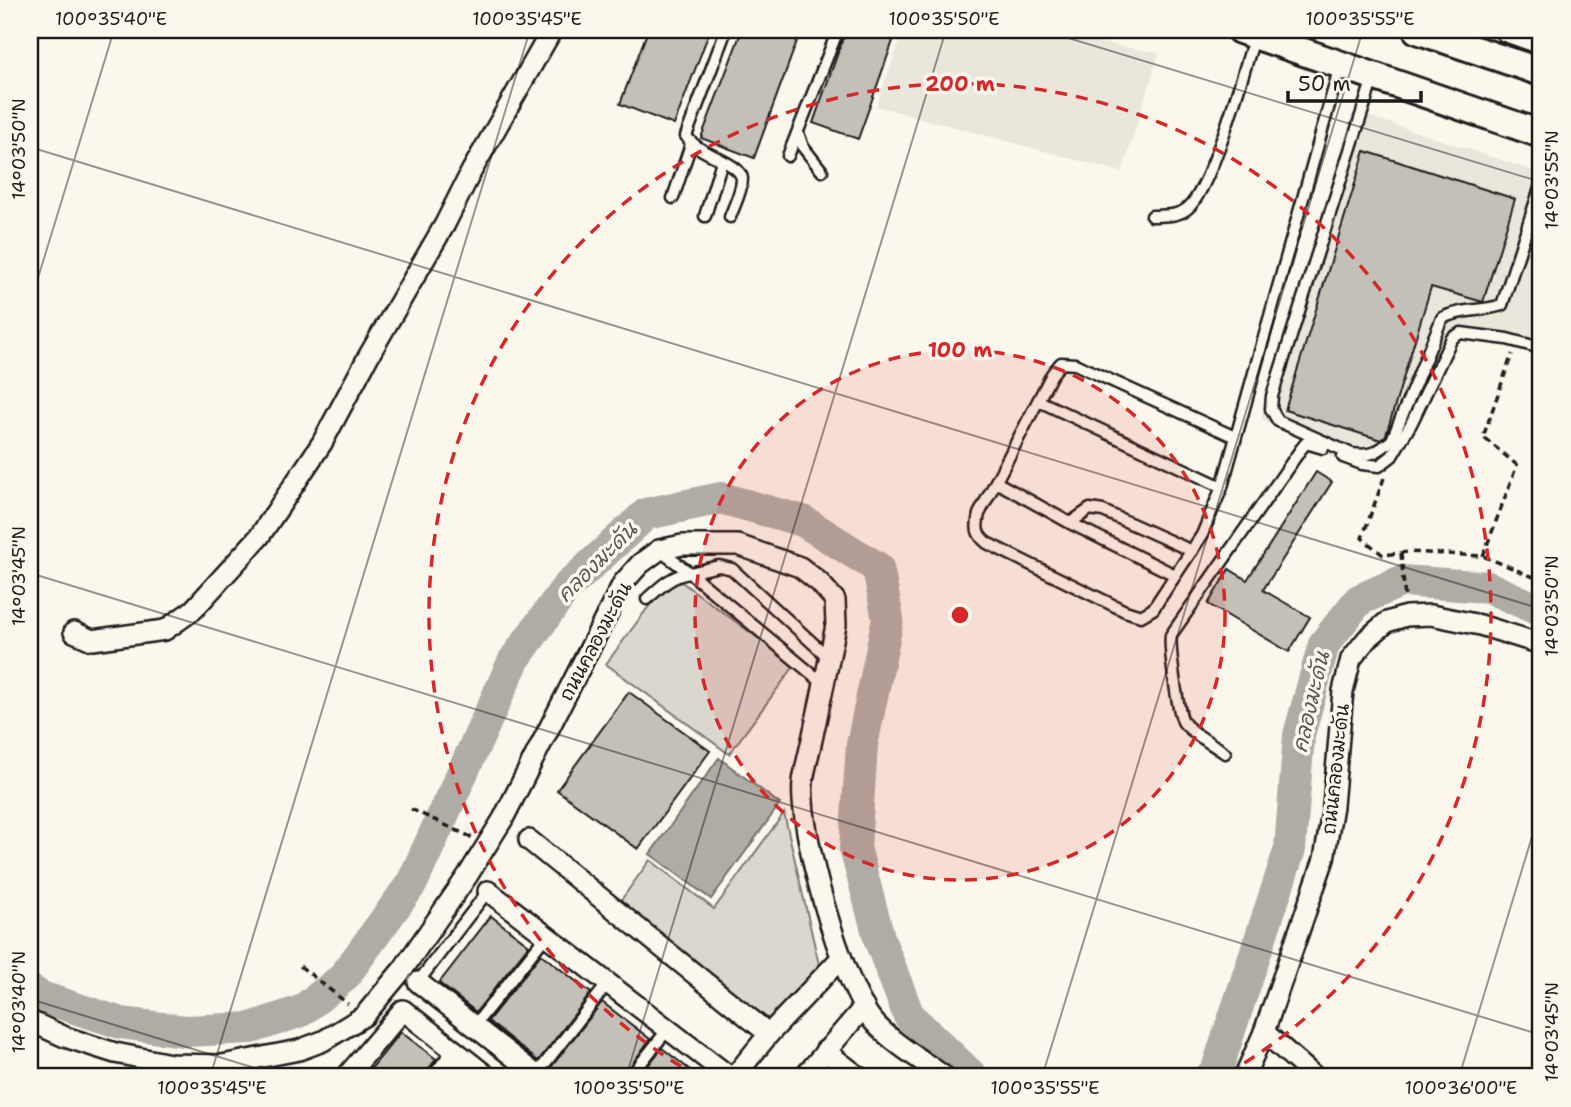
<svg xmlns="http://www.w3.org/2000/svg" width="1571" height="1107" font-family="'Shantell Sans','Playpen Sans Thai',sans-serif">
  <rect width="100%" height="100%" fill="#fbf7ec"/>
  <filter id="ink" filterUnits="userSpaceOnUse"><feTurbulence type="fractalNoise" baseFrequency=".0143" numOctaves="2"/><feDisplacementMap in="SourceGraphic" scale="14" xChannelSelector="R" yChannelSelector="G"/><feConvolveMatrix kernelMatrix="1 2 1 2 8 2 1 2 1" color-interpolation-filters="sRGB"/></filter>
  <g filter="url(#ink)">
    <g fill="#eae6dc">
      <polygon points="904,30 1028,30 1159,53 1122,172 876,106"/>
      <polygon points="1353,111 1541,173 1541,345 1505,336 1448,330 1395,451 1369,467 1338,460 1261,418"/>
    </g>
    <g fill="#dad7ce" stroke="#7b7a75" stroke-width="2">
      <polygon points="672,575 795,665 729,754 606,664"/>
      <polygon points="784,813 820,969 765,1027 616,907 650,860 714,909"/>
    </g>
    <polygon fill="#afaca5" stroke="#74726e" stroke-width="2" points="719,758 780,804 711,899 650,854"/>
    <g fill="none" stroke-linecap="round" stroke-linejoin="round">
      <g stroke="#afaca5" stroke-width="32">
        <polyline points="30,990 41,997 121,1023 185,1031 251,1028 301,1011 343,978 412,883 514,660 566,588 646,514 721,498 803,521 878,568 888,619 862,745 855,848 880,941 909,1016 973,1077"/>
        <polyline points="1210,1077 1216,1072 1290,849 1299,735 1324,644 1359,600 1402,581 1488,587 1541,611"/>
      </g>
    </g>
    <g fill="#c3c0b8" stroke="#1c1c1c" stroke-width="2">
      <polygon points="648,30 710,30 674,125 620,104"/>
      <polygon points="742,30 801,30 754,158 701,138"/>
      <polygon points="846,30 872,30 894,38 858,139 813,123"/>
      <polygon points="1365,151 1515,199 1483,302 1431,287 1386,435 1381,440 1285,410"/>
      <polygon points="1316,472 1332,482 1263,590 1310,617 1289,652 1208,604 1229,569 1247,580"/>
      <polygon points="629,692 710,751 638,849 557,790"/>
      <polygon points="491,916 529,945 476,1012 439,983"/>
      <polygon points="541,954 591,993 538,1061 488,1021"/>
      <polygon points="602,1002 650,1039 623,1077 551,1077 549,1070"/>
      <polygon points="401,1032 436,1059 428,1070 426,1077 364,1077"/>
      <polygon points="662,1048 699,1077 639,1077"/>
    </g>
    <g fill="none" stroke-linecap="round" stroke-linejoin="round">
      <defs>
        <g id="service">
          <path d="M 726,30 L 686,136 C 698,155 741,162 742,179 C 742,191 734,206 730,217"/>
          <path d="M 1373,78 L 1272,396 L 1271,409 L 1278,421 L 1352,454 C 1370,457 1378,452 1392,440 L 1442,318 C 1463,308 1481,312 1502,305 L 1541,185"/>
          <polyline points="798,133 803,147 822,171"/>
          <polyline points="788,156 838,30"/>
          <polyline points="673,198 691,144"/>
          <polyline points="705,216 722,161"/>
          <path d="M 1152,216 C 1164,215 1178,217 1188,208 C 1212,187 1243,72 1255,36"/>
          <polyline points="1039,401 1222,487"/>
          <path d="M 1235,437 L 1075,364 L 1061,363 L 1052,374 L 979,514 C 976,528 976,534 987,543 L 1125,611 L 1141,616 L 1153,609 L 1202,535 L 1222,487 L 1340,66"/>
          <polyline points="1343,457 1362,464 1379,466 1392,456 1411,424 1452,338 1461,333 1507,339 1541,348"/>
          <polyline points="996,482 1070,523 1175,575"/>
          <polyline points="1070,523 1090,509 1103,511 1192,551"/>
          <polyline points="659,550 690,573 719,566 732,569 829,658"/>
          <path d="M 647,599 C 660,587 672,575 690,573 L 824,684"/>
          <path d="M 1225,753 C 1213,744 1194,735 1184,723 C 1178,716 1169,647 1171,635 L 1301,449 L 1306,443 L 1323,448"/>
          <polyline points="418,982 488,891"/>
          <polyline points="474,1026 546,936"/>
          <polyline points="536,1075 608,983"/>
          <polyline points="630,1077 668,1029"/>
        </g>
        <g id="minor">
          <polyline points="74,632 92,640 165,630 193,610 259,537 322,443 368,357 445,224 471,172 552,30"/>
          <polyline points="529,840 769,1034"/>
          <polyline points="488,891 730,1077"/>
          <polyline points="418,982 539,1077"/>
          <path d="M 30,1021 L 65,1037 L 115,1053 L 171,1064 L 222,1065 L 299,1050 L 323,1041 L 364,1016 L 403,969 L 468,875 L 503,819 L 623,583 L 640,564 L 659,550 L 682,545 L 738,545 L 800,567 L 819,582 L 835,600 L 836,625 C 829,662 821,698 813,735 C 810,750 805,767 803,782 C 798,830 842,984 873,1021 C 892,1043 922,1060 945,1077"/>
          <polyline points="1264,1032 1315,1077"/>
          <polyline points="825,1051 859,1077"/>
          <polyline points="346,1077 403,1010 488,1077"/>
          <polyline points="438,1077 456,1053"/>
          <polyline points="734,1077 769,1034 841,958"/>
          <polyline points="804,1077 864,1007"/>
          <polyline points="1244,1077 1264,1032 1324,859 1333,806 1343,691 1351,659 1367,639 1387,622 1406,616 1431,615 1480,625 1541,644"/>
        </g>
        <polyline id="tertiary" points="1507,30 1541,42"/>
        <g id="secondary">
          <polyline points="1240,30 1541,134"/>
          <polyline points="1417,30 1541,72"/>
        </g>
      </defs>
      <use href="#service" stroke="#1c1c1c" stroke-width="15"/>
      <use href="#minor" stroke="#1c1c1c" stroke-width="24"/>
      <use href="#tertiary" stroke="#1c1c1c" stroke-width="28"/>
      <use href="#secondary" stroke="#1c1c1c" stroke-width="32"/>
      <g stroke="#1c1c1c" stroke-width="3.5" stroke-dasharray="7 5" stroke-linecap="butt">
        <polyline points="1384,478 1362,538 1383,555 1408,552 1483,556 1541,580"/>
        <polyline points="1401,553 1405,600"/>
        <polyline points="1483,556 1517,465 1483,437 1512,354"/>
        <polyline points="411,809 473,838"/>
        <polyline points="300,966 348,1004"/>
      </g>
      <use href="#service" stroke="#fbf7ec" stroke-width="10"/>
      <use href="#minor" stroke="#fbf7ec" stroke-width="19"/>
      <use href="#tertiary" stroke="#fbf7ec" stroke-width="23"/>
      <use href="#secondary" stroke="#fbf7ec" stroke-width="26"/>
    </g>
  </g>
  <path fill="none" stroke="#1c1c1c" stroke-width="2" stroke-opacity="0.45" d="M 1042,30 L 1541,182M 30,147 L 1541,609M 30,304 L 114,30M 30,573 L 1541,1035M 30,999 L 284,1077M 210,1077 L 530,30M 626,1077 L 946,30M 1042,1077 L 1363,30M 1459,1077 L 1541,807"/>
  <circle cx="960" cy="615" r="265" fill="#d62828" fill-opacity=".12"/>
  <g fill="none" stroke="#d62828" stroke-width="3.5" stroke-dasharray="12 9">
    <circle cx="960" cy="615" r="265"/>
    <path d="M699 1077A531 531 0 1 1 1221 1077"/>
  </g>
  <g text-anchor="middle" stroke-width="7" stroke-linejoin="round" paint-order="stroke">
    <g font-size="19" fill="#1c1c1c" stroke="#fbf7ec">
      <text transform="translate(595 641) rotate(-62)" y="7">ถนนคลองมะดัน</text>
      <text transform="translate(1335 769) rotate(-84)" y="7">ถนนคลองมะดัน</text>
    </g>
    <g font-size="21" font-style="italic" fill="#575653" stroke="#fbf7ec">
      <text transform="translate(597 562) rotate(-45)" y="7">คลองมะดัน</text>
      <text transform="translate(1311 702) rotate(-77)" y="7">คลองมะดัน</text>
    </g>
  </g>
  <circle cx="960" cy="615" r="10" fill="#d62828" stroke="#fbf7ec" stroke-width="3.5"/>
  <g font-size="21" text-anchor="middle" font-weight="bold" fill="#d62828" stroke="#fbf7ec" stroke-width="7" stroke-linejoin="round" paint-order="stroke">
    <text x="960" y="91">200 m</text>
    <text x="960" y="357">100 m</text>
  </g>
  <rect width="1571" height="1107" fill="none" stroke="#fbf7ec" stroke-width="77"/>
  <path d="M1288 91v10h133v-10" fill="none" stroke="#1c1c1c" stroke-width="3.5"/>
  <text x="1298" y="91" font-size="21" fill="#1c1c1c" stroke="#fbf7ec" stroke-width="5" paint-order="stroke">50 m</text>
  <rect x="38" y="38" width="1494" height="1030" fill="none" stroke="#1c1c1c" stroke-width="2.5"/>
  <g font-size="18" text-anchor="middle" fill="#1c1c1c">
    <text x="111" y="25">100°35'40"E</text>
    <text x="527" y="25">100°35'45"E</text>
    <text x="944" y="25">100°35'50"E</text>
    <text x="1360" y="25">100°35'55"E</text>
    <text transform="translate(19 149) rotate(-90)" y="6">14°03'50"N</text>
    <text transform="translate(1552 180) rotate(-90)" y="6">14°03'55"N</text>
    <text transform="translate(19 576) rotate(-90)" y="6">14°03'45"N</text>
    <text transform="translate(1552 606) rotate(-90)" y="6">14°03'50"N</text>
    <text transform="translate(19 1002) rotate(-90)" y="6">14°03'40"N</text>
    <text transform="translate(1552 1032) rotate(-90)" y="6">14°03'45"N</text>
    <text x="212" y="1094">100°35'45"E</text>
    <text x="629" y="1094">100°35'50"E</text>
    <text x="1045" y="1094">100°35'55"E</text>
    <text x="1461" y="1094">100°36'00"E</text>
  </g>
</svg>
